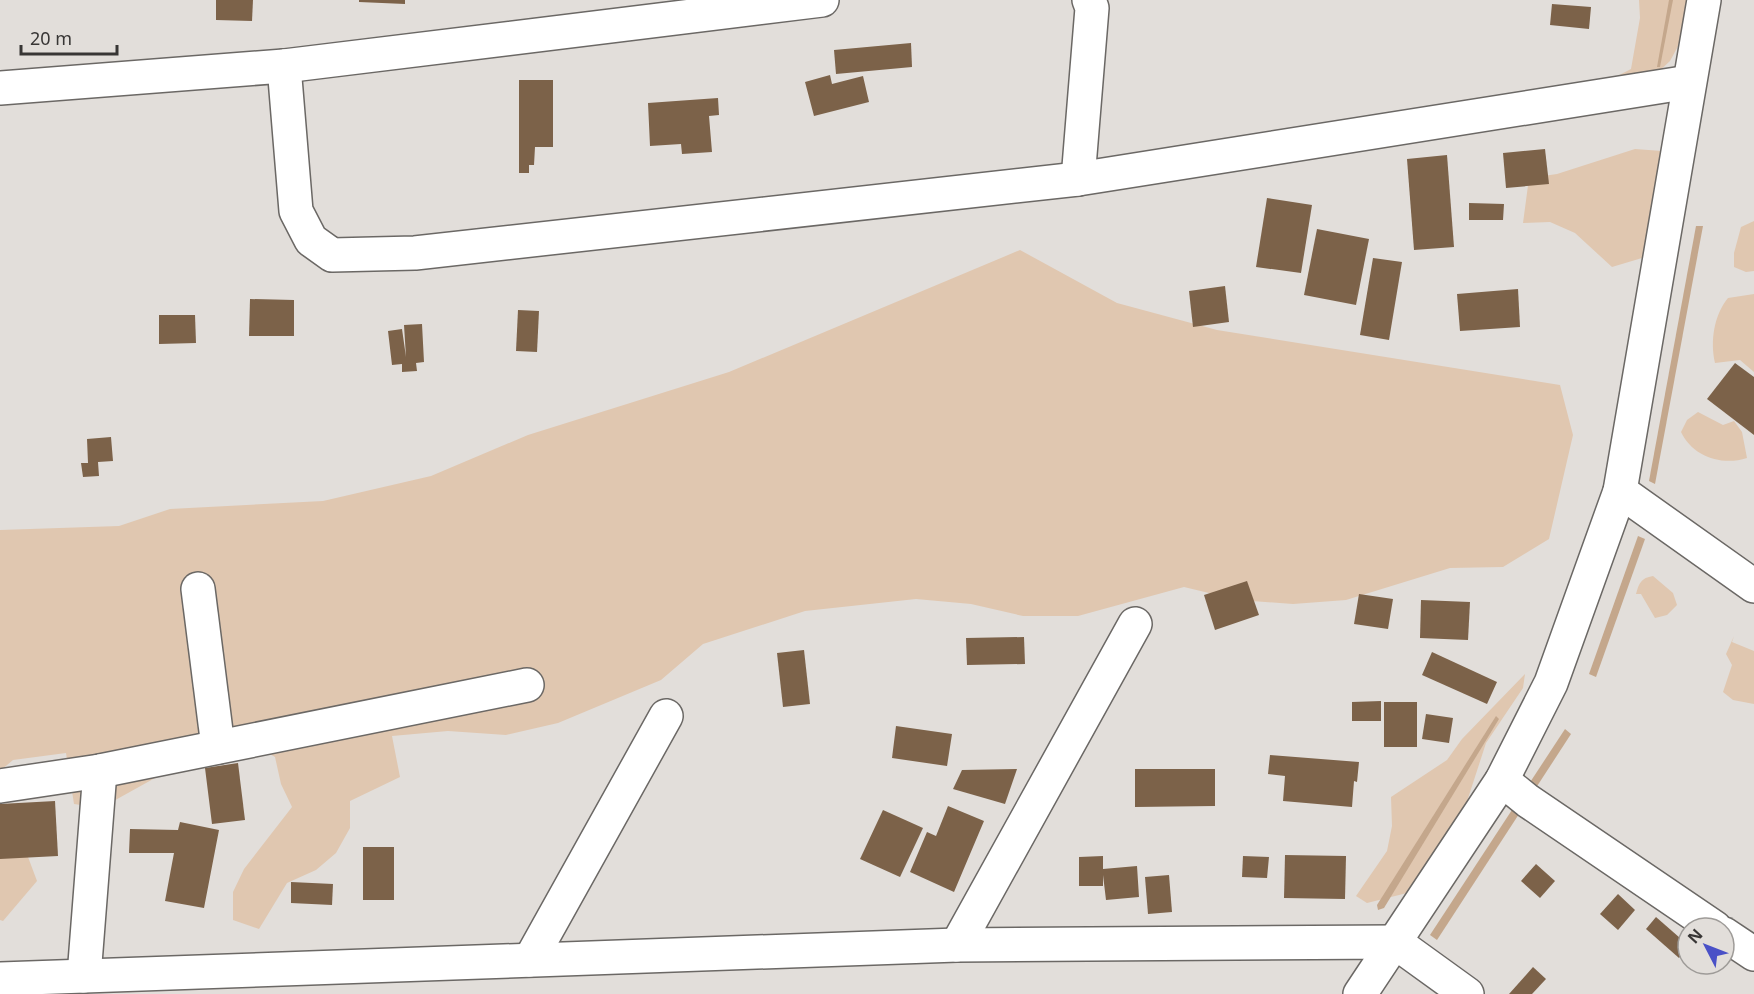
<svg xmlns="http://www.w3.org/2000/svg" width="1754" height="994" font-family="'Noto Sans',sans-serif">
  <rect width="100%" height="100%" fill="#e2deda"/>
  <g fill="#e0c7b0">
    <polygon points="1639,0 1693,0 1683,37 1670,61 1640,89 1596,87 1631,69 1640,18"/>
    <polygon points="1635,149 1662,151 1662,252 1612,267 1575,233 1550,222 1523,223 1529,178 1557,174"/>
    <polygon points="1754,221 1754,271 1746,272 1734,267 1734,253 1741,227"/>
    <polygon points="1020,250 1117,303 1217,330 1560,385 1573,435 1549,539 1503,567 1450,568 1346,600 1293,604 1238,600 1184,587 1078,616 1023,616 971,604 916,599 805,611 703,644 661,680 558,723 506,735 448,731 392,736 400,777 350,801 350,828 336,853 316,870 287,883 259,929 233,920 233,892 244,869 292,807 281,784 275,757 251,743 173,768 101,808 74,804 66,753 13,760 0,771 0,530 119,526 170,509 323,501 431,476 528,435 729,372"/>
    <path d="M 1754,294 L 1754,372 L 1740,360 L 1715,363 C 1710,341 1714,315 1728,298 Z"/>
    <path d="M 1698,412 L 1723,425 L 1734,421 L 1742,432 L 1747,458 C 1722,466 1693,457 1681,432 L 1687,420 Z"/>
    <path d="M 1653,576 L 1673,593 L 1677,605 L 1667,615 L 1655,618 L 1641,594 L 1636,594 C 1639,583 1641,578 1653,576 Z"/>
    <polygon points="1734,636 1732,642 1754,651 1754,704 1733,700 1723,692 1732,665 1726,654"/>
    <polygon points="1525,674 1523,688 1486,743 1460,823 1430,868 1407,893 1367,903 1356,896 1387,851 1392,826 1391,797 1447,760 1462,739"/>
    <polygon points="0,852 28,857 37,881 3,921 0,920"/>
  </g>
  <g fill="#c4a78c">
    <polygon points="1669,0 1673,0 1660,67 1657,67"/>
    <polygon points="1696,226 1703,226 1655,484 1649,481"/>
    <polygon points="1638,536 1645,539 1596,677 1589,674"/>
    <polygon points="1496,716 1499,719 1384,908 1378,910 1377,905"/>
    <polygon points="1565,729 1571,734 1437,940 1430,935"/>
  </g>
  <g fill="#7c6249">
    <polygon points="216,0 253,0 252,21 216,20"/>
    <polygon points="359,0 405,0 405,4 359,2"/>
    <polygon points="1552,4 1591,7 1589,29 1550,25"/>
    <polygon points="911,43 912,67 836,74 834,50"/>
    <polygon points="830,75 832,84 863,76 869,102 814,116 805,82"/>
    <polygon points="519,80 553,80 553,147 535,147 534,165 529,165 529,173 519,173"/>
    <polygon points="718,98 719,115 709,116 712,152 682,154 681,144 650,146 648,103"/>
    <polygon points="1545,149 1549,184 1506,188 1503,153"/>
    <polygon points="1447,155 1454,247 1414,250 1407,159"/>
    <polygon points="1267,198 1312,205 1301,273 1256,267"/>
    <polygon points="1469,203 1504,204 1503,220 1469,220"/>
    <polygon points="1317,229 1369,239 1356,305 1304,295"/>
    <polygon points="1373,258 1402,262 1389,340 1360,335"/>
    <polygon points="1225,286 1229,322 1193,327 1189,291"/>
    <polygon points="1518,289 1520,327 1460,331 1457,294"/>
    <polygon points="250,299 294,300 294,336 249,336"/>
    <polygon points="518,310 539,311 537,352 516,351"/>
    <polygon points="159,315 195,315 196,343 159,344"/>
    <polygon points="422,324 424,362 416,363 417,371 402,372 402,364 392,365 388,331 402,329 406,357 404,325"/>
    <polygon points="1735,363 1754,377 1754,435 1707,399"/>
    <polygon points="111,437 113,461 98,462 99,476 83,477 81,463 88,463 87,439"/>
    <polygon points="1247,581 1259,615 1215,630 1204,595"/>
    <polygon points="1359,594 1393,599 1388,629 1354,624"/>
    <polygon points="1421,600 1470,602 1468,640 1420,638"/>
    <polygon points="1024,637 1025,664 967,665 966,638"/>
    <polygon points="804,650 810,704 783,707 777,653"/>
    <polygon points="1432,652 1497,682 1487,704 1422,675"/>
    <polygon points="1381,701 1381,721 1352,721 1352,702"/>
    <rect x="1384" y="702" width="33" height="45"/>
    <polygon points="1426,714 1453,718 1449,743 1422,739"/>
    <polygon points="896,726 952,734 947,766 892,758"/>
    <polygon points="1270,755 1359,762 1357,782 1354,781 1352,807 1283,801 1285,776 1268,774"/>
    <polygon points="238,763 245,820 212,824 205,768"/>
    <polygon points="1017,769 1005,804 953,789 962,770"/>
    <polygon points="1135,769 1215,769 1215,806 1135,807"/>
    <polygon points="55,801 58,856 0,859 0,804"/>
    <polygon points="948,806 984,821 954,892 910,872 927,832 936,836"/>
    <polygon points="883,810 923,828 900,877 860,859"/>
    <polygon points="180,822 219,830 204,908 165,901 174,853 129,853 130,829 178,830"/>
    <rect x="363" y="847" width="31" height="53"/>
    <polygon points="1285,855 1346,856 1345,899 1284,898"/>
    <polygon points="1103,856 1103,869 1137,866 1139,897 1106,900 1103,875 1103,886 1079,886 1079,857"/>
    <polygon points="1243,856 1269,857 1267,878 1242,877"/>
    <polygon points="1536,864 1555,881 1540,898 1521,881"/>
    <polygon points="1169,875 1172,912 1148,914 1145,877"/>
    <polygon points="291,882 333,884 332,905 291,903"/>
    <polygon points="1618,894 1635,910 1618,930 1600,914"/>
    <polygon points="1656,917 1688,945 1688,948 1679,958 1646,929"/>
    <polygon points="1533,967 1546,979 1532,994 1509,994"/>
  </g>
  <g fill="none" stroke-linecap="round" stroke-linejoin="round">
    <defs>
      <g id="minor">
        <polyline points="284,66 296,211 311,240 332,255 415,253 1078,179 1689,82"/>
        <polyline points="0,88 284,66 822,0"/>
        <polyline points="1078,179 1092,8 1089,0"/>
        <polyline points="1620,491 1754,586"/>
        <polyline points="198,589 218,747"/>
        <polyline points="1502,780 1528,801 1715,928"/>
        <polyline points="0,786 100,771 527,685"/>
        <polyline points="1724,934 1754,954"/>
        <polyline points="957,945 1135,624"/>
        <polyline points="530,960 666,716"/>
        <polyline points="84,976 100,771"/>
        <polyline points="0,979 957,945 1395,942 1467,994"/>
        <polyline points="1360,994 1502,780 1551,683 1620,491 1704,0"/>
      </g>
    </defs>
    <use href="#minor" stroke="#6b6865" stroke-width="36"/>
    <use href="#minor" stroke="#fff" stroke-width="33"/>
  </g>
  <g transform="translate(1706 946) rotate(312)"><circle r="28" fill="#e2deda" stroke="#9e9b98" stroke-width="1.5"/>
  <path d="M0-4.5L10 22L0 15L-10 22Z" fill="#4a51c7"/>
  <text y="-9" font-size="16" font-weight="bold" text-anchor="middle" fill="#383635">N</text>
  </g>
  <path d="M21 45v9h96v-9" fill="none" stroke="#383635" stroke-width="3"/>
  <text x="30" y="45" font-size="18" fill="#383635" stroke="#e2deda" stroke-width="4.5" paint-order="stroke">20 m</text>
</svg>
